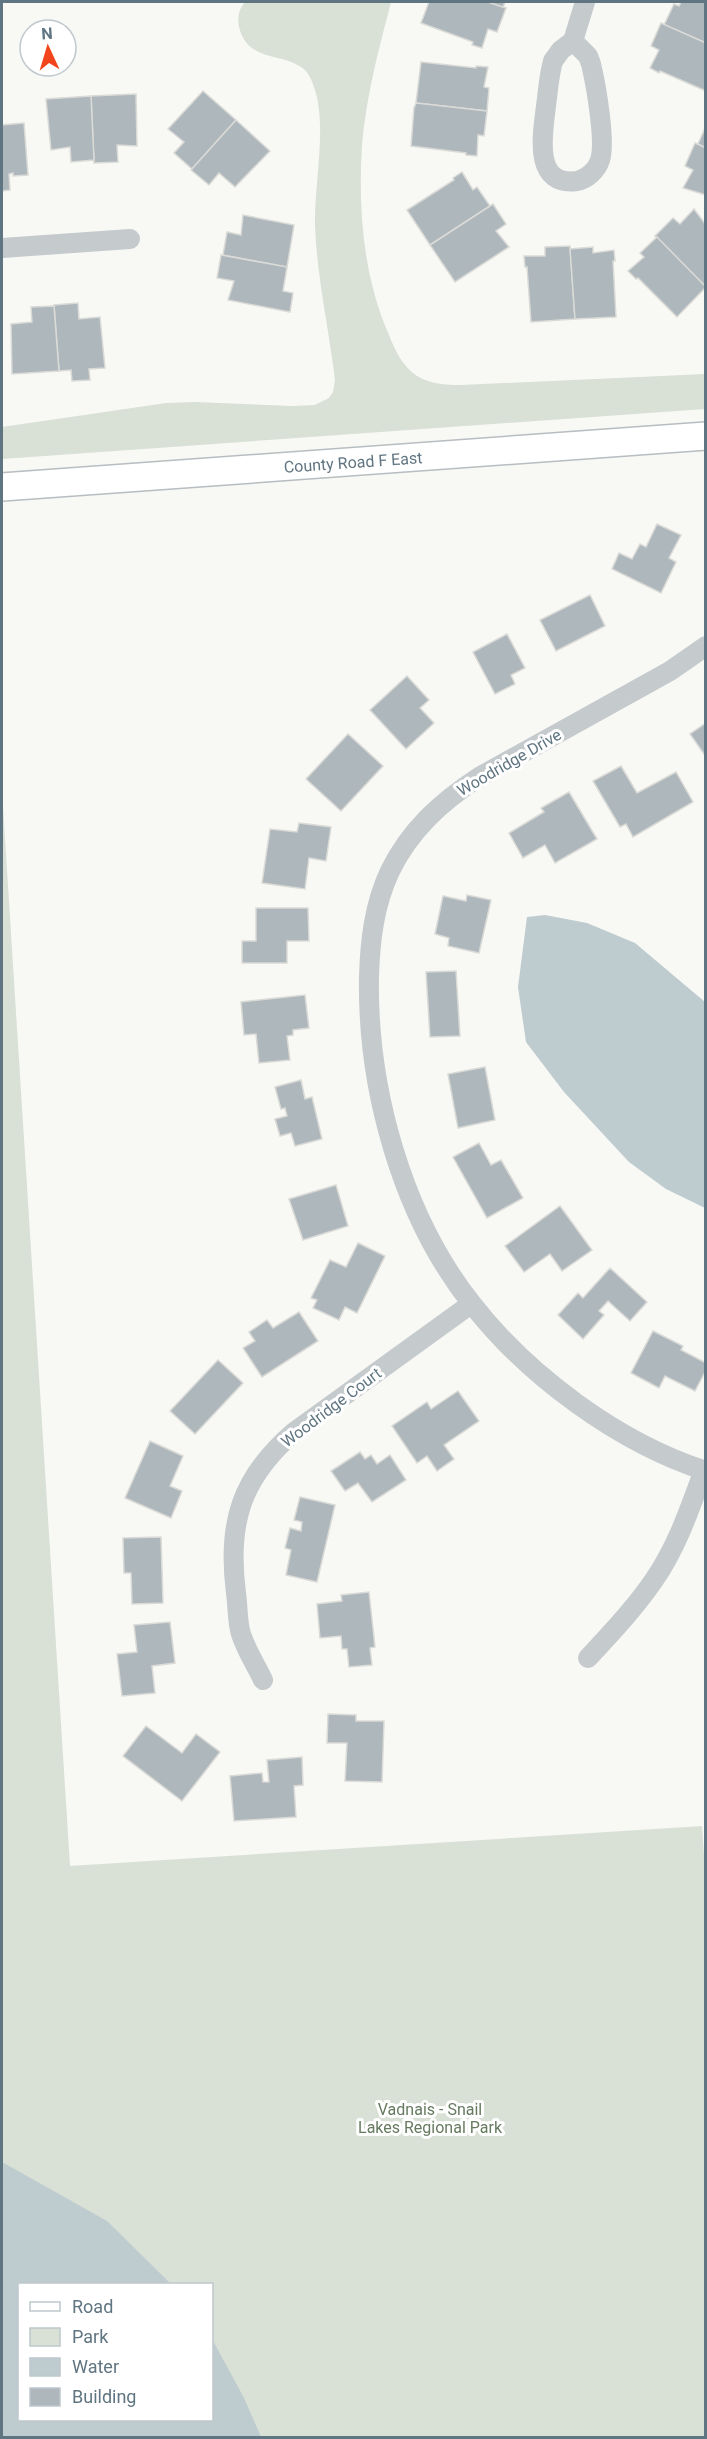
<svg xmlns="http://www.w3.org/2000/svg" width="707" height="2439" font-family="Roboto,sans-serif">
  <rect width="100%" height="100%" fill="#f8f8f5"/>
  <g fill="#d9e0d5" fill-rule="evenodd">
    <path d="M 245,2 L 391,2 C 379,48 366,97 362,145 C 358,209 363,276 389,335 C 395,350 402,366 417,376 C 430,384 445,385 461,385 L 705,374 L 705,409 L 2,459 L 2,427 L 166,403 L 195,402 L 292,406 L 315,405 L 329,398 L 333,392 L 335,380 C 329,329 317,278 315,226 C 314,185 327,128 315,90 C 312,81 309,72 301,67 C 279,52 248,62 239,27 C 237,17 239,9 245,2 Z"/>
    <path d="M 2,791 L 70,1866 L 702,1826 L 706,1885 L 705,2437 L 2,2437 ZM 20,2284 L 212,2284 L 212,2420 L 20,2420 Z"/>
  </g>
  <g fill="#becbcf">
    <polygon points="545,915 587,923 635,943 705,1002 705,1208 666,1189 629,1162 564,1092 526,1042 518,987 527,917"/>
    <polygon points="2,2162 107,2221 171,2284 20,2284 20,2420 212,2420 212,2339 244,2398 261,2437 2,2437"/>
  </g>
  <g fill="#aeb7bc" stroke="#dadad7" stroke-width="1.5">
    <polygon points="429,2 488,2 506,8 497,32 488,29 482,48 472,45 473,42 421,23"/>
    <polygon points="488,2 505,2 503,7"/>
    <polygon points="681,2 706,2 706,43 664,25 674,4 679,6"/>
    <polygon points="661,23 706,43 706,91 660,71 659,73 650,68 659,50 651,46"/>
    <polygon points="421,62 476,68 476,66 488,67 484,87 489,88 487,111 416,103"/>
    <polygon points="203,91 236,120 192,169 174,153 184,142 168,129"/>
    <polygon points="136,94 137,146 117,145 118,162 94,163 91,96"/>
    <polygon points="91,96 94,160 71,162 70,147 51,150 46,99"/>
    <polygon points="416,103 487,111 484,136 478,135 477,156 466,155 466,153 411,146 414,108"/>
    <polygon points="236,120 270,151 235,187 219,173 209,185 191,170"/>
    <polygon points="24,123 28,175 13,176 13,173 9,174 10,190 2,191 2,125"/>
    <polygon points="706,126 706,148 698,144"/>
    <polygon points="695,143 706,148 706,195 683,188 693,170 685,166"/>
    <polygon points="462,172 473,190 477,187 490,206 430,245 407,210 454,180 453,178"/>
    <polygon points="493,204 506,224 496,231 509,247 455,282 430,245"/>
    <polygon points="694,209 706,225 706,287 655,236 673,218 680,224"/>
    <polygon points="243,215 294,225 287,267 223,255 227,232 241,235"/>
    <polygon points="657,237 706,287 677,317 638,278 636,279 628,271 644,257 640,253"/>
    <polygon points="570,246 575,319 531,322 527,267 525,267 524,256 545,256 545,247"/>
    <polygon points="593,247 593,253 614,250 615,261 613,261 616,317 575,319 570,249"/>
    <polygon points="221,255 287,267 283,291 293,293 290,312 228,300 234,281 217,278"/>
    <polygon points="78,303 79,319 100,317 105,368 89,369 90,380 72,381 71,370 59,371 54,305"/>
    <polygon points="54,306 59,371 12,374 11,324 32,322 31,307"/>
    <polygon points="657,524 681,535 669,558 676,562 661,593 612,569 619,553 632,559 640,544 646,547"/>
    <polygon points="590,595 605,626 556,651 540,620"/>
    <polygon points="507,634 525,668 511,675 515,684 495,694 473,652"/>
    <polygon points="407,676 429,700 420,708 434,723 406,749 370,710"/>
    <polygon points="706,723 706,753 704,754 690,734"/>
    <polygon points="348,734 383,766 341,811 306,779"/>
    <polygon points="621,766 637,793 676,772 693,802 633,837 626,824 620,827 593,781"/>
    <polygon points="569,792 597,839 555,863 545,845 523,858 509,833 544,812 541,808"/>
    <polygon points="299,823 331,827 326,861 309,858 305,889 262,883 270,829 297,832"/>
    <polygon points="467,895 491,900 479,953 448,946 449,938 435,934 443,896 466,901"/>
    <polygon points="256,908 308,908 309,941 287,941 287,963 242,963 242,941 256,941"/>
    <polygon points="456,971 460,1036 430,1037 426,972"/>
    <polygon points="305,995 309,1028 293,1030 293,1035 287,1036 290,1060 259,1063 256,1034 244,1035 241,1002"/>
    <polygon points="485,1067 495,1120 458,1128 448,1074"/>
    <polygon points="301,1080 305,1099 312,1097 322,1139 295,1146 291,1133 280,1136 275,1119 287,1116 285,1108 281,1109 275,1087"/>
    <polygon points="479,1143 491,1165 501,1160 523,1198 487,1218 453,1157"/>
    <polygon points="336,1185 348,1226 303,1240 289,1199"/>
    <polygon points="560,1206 592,1250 562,1271 550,1254 524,1272 505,1246"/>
    <polygon points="358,1243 385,1256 357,1313 345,1307 339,1320 313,1308 317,1300 311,1298 330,1260 346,1267"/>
    <polygon points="610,1268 647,1302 630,1321 608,1301 599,1311 604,1315 583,1339 558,1315 578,1293 583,1298"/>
    <polygon points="299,1312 318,1341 262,1377 243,1348 255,1341 249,1332 267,1320 273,1328"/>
    <polygon points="653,1331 683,1346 681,1350 706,1363 706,1370 695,1391 665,1376 659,1388 631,1373"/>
    <polygon points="218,1360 243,1383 195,1434 170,1411"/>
    <polygon points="458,1391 479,1421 444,1445 454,1459 437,1471 427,1456 417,1463 392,1426 427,1402 431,1409"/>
    <polygon points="150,1441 183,1456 170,1486 182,1491 171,1518 125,1498"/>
    <polygon points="360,1452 365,1459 371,1455 377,1464 390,1455 406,1480 372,1502 358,1483 345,1491 331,1471"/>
    <polygon points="300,1497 335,1505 317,1582 286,1575 291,1550 285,1548 290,1528 301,1531 302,1522 294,1520"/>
    <polygon points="161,1537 163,1603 132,1604 131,1573 124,1573 123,1538"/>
    <polygon points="369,1592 375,1647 370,1648 372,1665 349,1667 347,1649 342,1649 341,1636 320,1638 317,1604 342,1601 341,1595"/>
    <polygon points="170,1622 175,1663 152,1666 155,1693 122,1696 117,1654 137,1652 134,1625"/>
    <polygon points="328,1714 356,1715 356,1721 384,1721 382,1782 345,1781 347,1743 327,1743"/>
    <polygon points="146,1726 182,1753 196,1734 220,1752 182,1801 123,1756"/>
    <polygon points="302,1757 303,1785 294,1786 296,1817 234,1821 230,1776 262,1773 263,1782 269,1782 267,1760"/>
  </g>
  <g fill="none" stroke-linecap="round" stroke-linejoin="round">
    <defs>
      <polyline id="secondary" points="2,487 706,436"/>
    </defs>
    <use href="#secondary" stroke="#b7bdc1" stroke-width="30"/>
    <g stroke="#c5cacd" stroke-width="20">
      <path d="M 573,41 L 588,56 L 591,64 C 596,85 606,142 600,160 C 597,170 587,179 577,181 C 532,187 543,132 546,106 C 548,91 549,75 553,61 L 561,50 L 573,41 L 585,2"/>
      <polyline points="2,248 130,239"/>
      <path d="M 706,646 L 670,671 L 479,777 C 441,802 410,830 390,871 C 374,905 370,941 369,977 C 367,1089 402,1216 472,1304 C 528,1376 619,1443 706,1471"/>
      <path d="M 588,1658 C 611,1633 635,1608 654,1580 C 677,1547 690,1508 704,1470"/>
      <path d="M 263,1680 C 256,1665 246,1650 241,1634 C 237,1621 238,1606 236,1593 C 227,1523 241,1478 294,1432 L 471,1304"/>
    </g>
    <use href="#secondary" stroke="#fff" stroke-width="27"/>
  </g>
  <g text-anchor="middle" stroke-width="6" stroke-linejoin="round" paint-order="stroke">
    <g font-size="16" fill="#607582" stroke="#fff">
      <text transform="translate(353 462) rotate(-4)" y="6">County Road F East</text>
      <text transform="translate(509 762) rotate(-30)" y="6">Woodridge Drive</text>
      <text transform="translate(331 1407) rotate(-37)" y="6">Woodridge Court</text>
    </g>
    <g font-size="16" fill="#667a60" stroke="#fff">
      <text x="430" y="2115">Vadnais - Snail<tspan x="430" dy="18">Lakes Regional Park</tspan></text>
    </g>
  </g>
  <rect width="707" height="2439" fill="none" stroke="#607582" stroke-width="6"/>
  <rect x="18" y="2283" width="195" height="138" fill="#ffffff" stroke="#bfc8cd" stroke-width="1.5"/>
  <rect x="30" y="2302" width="30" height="9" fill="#ffffff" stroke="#bfc8cd" stroke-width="1.5"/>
  <text x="72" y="2313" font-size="18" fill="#607582">Road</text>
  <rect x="30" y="2328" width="30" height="18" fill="#d9e0d5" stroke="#bfc8cd" stroke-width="1.5"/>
  <text x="72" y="2343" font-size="18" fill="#607582">Park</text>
  <rect x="30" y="2358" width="30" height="18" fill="#becbcf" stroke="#bfc8cd" stroke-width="1.5"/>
  <text x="72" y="2373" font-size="18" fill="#607582">Water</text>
  <rect x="30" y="2388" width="30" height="18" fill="#aeb7bc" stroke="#bfc8cd" stroke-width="1.5"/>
  <text x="72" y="2403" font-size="18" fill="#607582">Building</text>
  <g transform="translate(48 48) rotate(356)"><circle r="28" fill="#ffffff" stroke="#bfc8cd" stroke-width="1.5"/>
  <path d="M0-4.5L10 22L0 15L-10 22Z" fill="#f2451b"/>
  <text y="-9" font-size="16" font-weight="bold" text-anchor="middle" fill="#607582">N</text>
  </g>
</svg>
